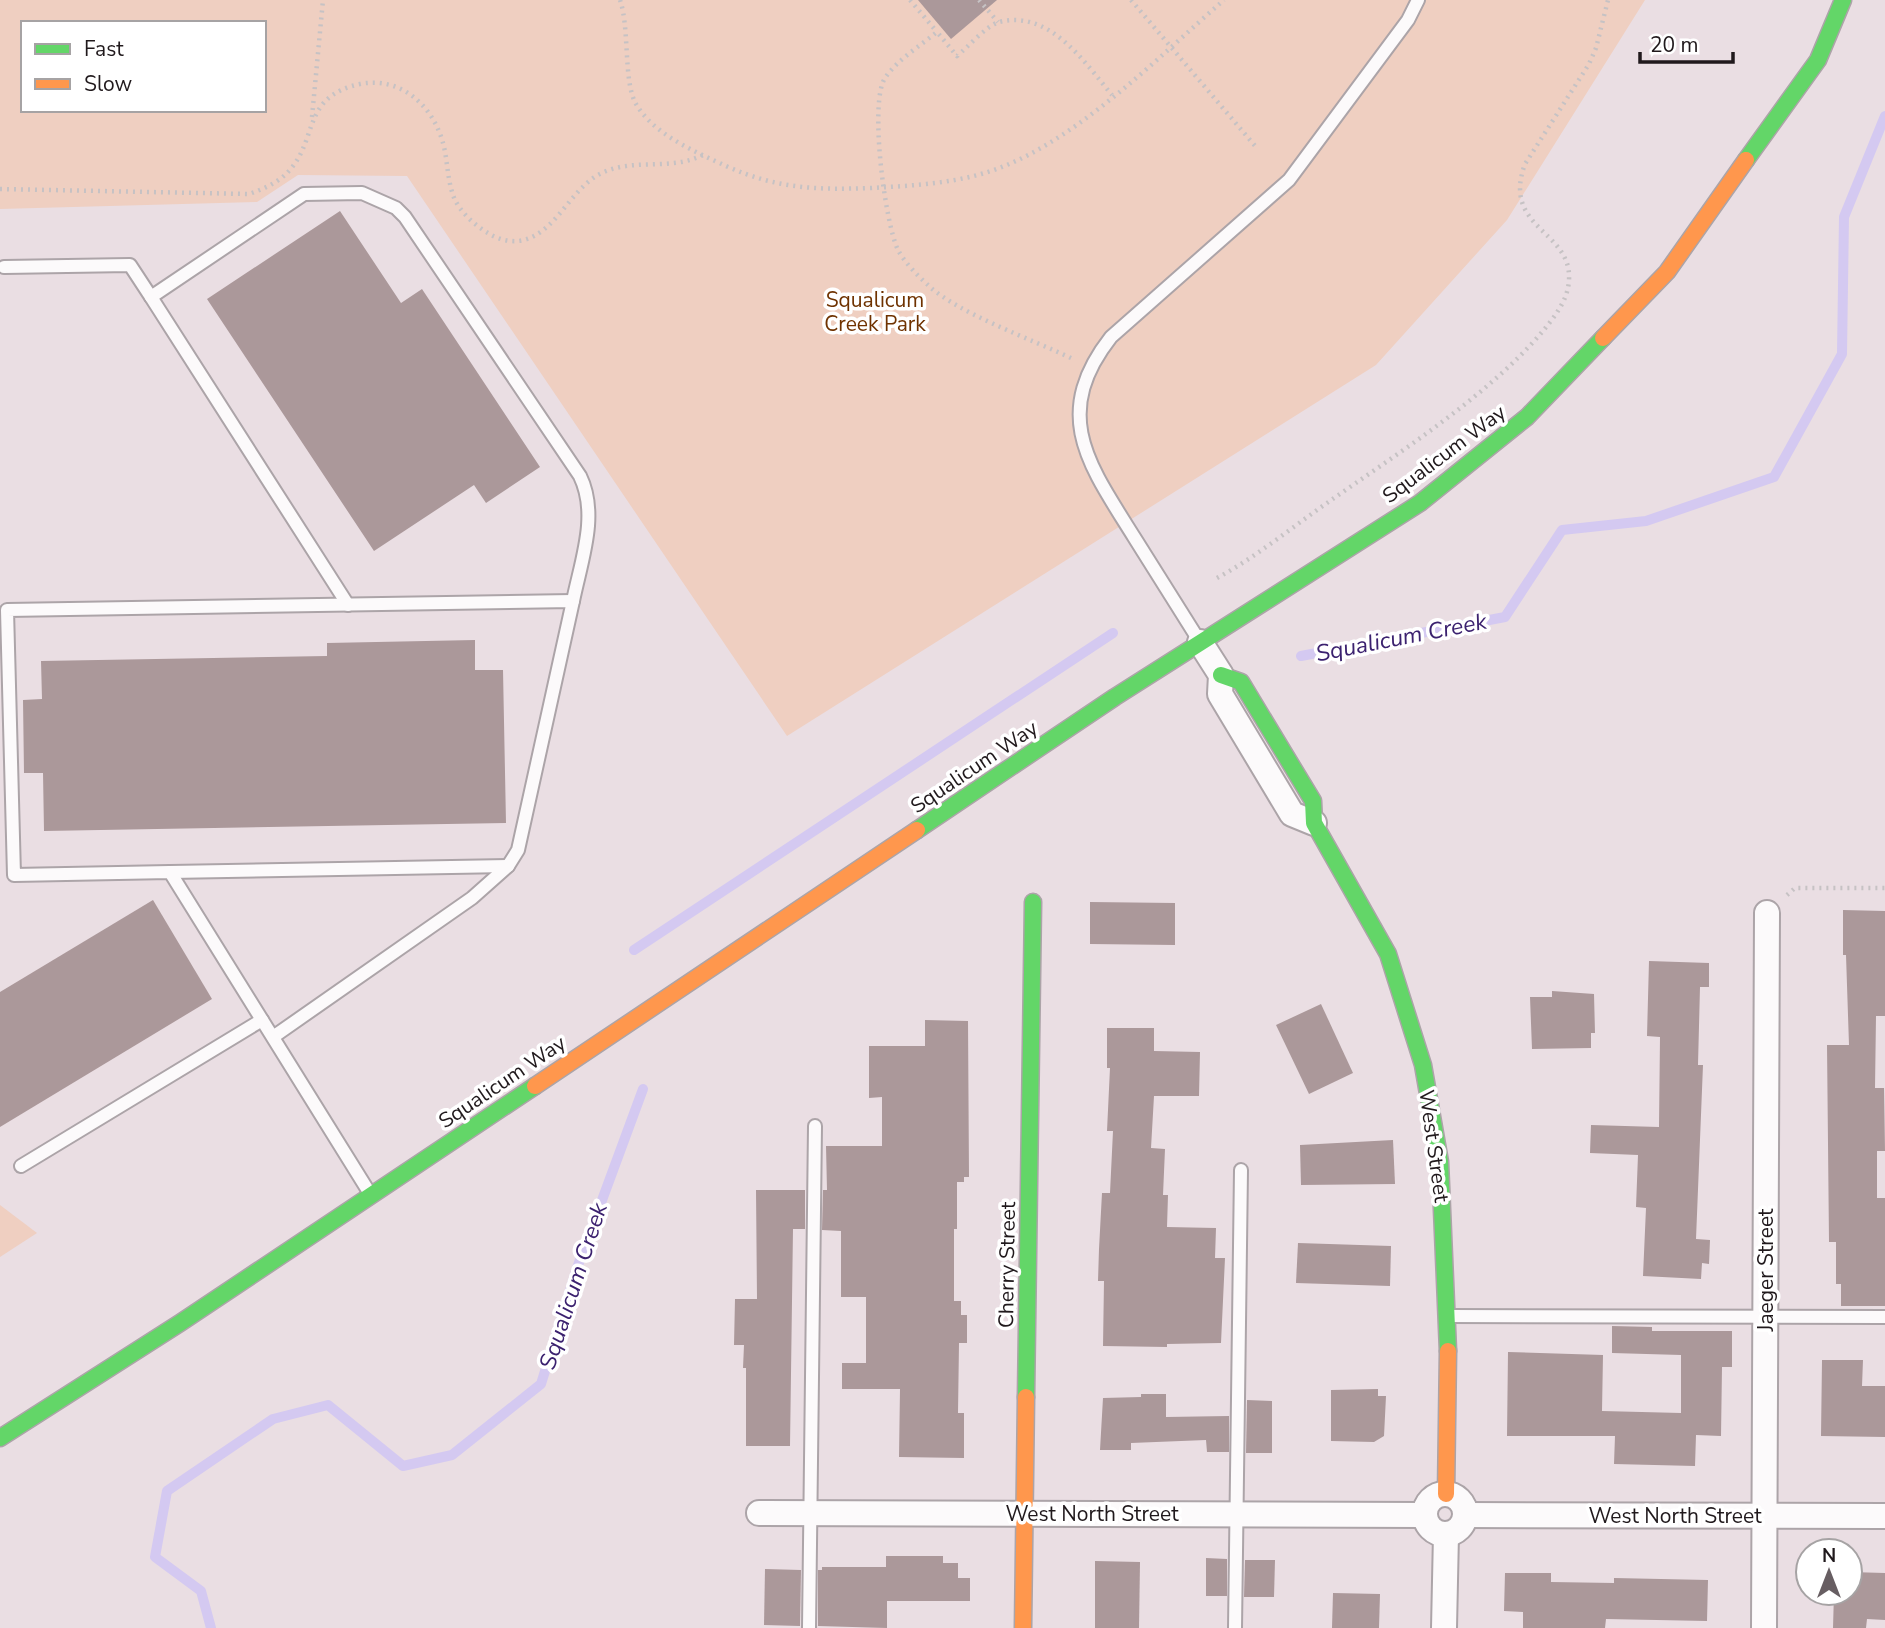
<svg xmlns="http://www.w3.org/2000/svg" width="1885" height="1628" font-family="'Nunito Sans',sans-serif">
  <rect width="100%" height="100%" fill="#eadee3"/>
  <g fill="#efcfc1" fill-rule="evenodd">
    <path d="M 0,0 L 1645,0 L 1507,220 L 1376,365 L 787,736 L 407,176 L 298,175 L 257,202 L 0,209 ZM 23,23 L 264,23 L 264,110 L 23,110 Z"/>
    <polygon points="0,1205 37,1233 0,1257"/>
  </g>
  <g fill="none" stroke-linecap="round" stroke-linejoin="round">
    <g stroke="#d4c9f1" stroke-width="10">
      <polyline points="1301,656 1505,617 1562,530 1646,521 1774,477 1842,354 1844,217 1885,116"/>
      <polyline points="634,950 1113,633"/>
      <polyline points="211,1628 201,1591 155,1557 167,1491 273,1419 328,1405 403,1466 452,1455 541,1384 577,1268 643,1089"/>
    </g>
  </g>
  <g fill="#ab989a">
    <polygon points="918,0 997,0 951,39"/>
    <polygon points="340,211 401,303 422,289 540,467 486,503 474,485 374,551 207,299"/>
    <polygon points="475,640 475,670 503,670 506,823 44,831 43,773 24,773 23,700 42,699 41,661 327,656 327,643"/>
    <polygon points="153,900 212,999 0,1127 0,992"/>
    <polygon points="1090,902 1175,903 1175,945 1090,944"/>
    <polygon points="1843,910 1885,911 1885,1016 1876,1016 1875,1088 1884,1088 1885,1151 1877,1151 1877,1198 1885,1198 1885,1306 1841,1306 1841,1284 1836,1284 1836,1242 1829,1242 1827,1045 1849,1045 1846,955 1843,955"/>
    <polygon points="1649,961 1709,963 1709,987 1700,987 1698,1065 1703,1065 1696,1239 1710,1240 1709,1264 1702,1263 1701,1279 1643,1276 1646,1208 1636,1207 1638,1155 1590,1153 1591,1125 1659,1127 1660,1037 1647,1036"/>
    <polygon points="1552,991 1594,994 1595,1033 1591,1033 1591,1048 1532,1049 1530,997 1552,997"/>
    <polygon points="1321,1004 1353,1073 1309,1094 1276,1025"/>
    <polygon points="925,1020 968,1021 969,1177 964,1177 964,1182 957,1182 957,1229 954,1229 954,1301 961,1301 961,1315 967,1315 967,1343 959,1343 958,1413 964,1413 964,1458 899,1457 900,1389 842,1389 842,1363 866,1363 866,1297 841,1297 841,1231 822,1230 823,1190 827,1190 826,1146 882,1146 882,1097 869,1098 869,1046 925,1046"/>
    <polygon points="1107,1028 1154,1028 1154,1051 1200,1052 1199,1096 1154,1096 1151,1148 1165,1149 1163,1195 1168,1195 1167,1227 1216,1228 1215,1258 1225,1258 1221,1343 1167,1344 1167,1347 1103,1346 1104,1281 1098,1281 1099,1249 1102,1193 1110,1193 1113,1131 1107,1131 1110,1068 1107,1068"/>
    <polygon points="1393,1140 1395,1184 1301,1185 1300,1145"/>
    <polygon points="756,1190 805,1190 805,1229 793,1229 790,1446 746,1446 746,1368 743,1368 744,1345 734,1345 735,1299 757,1299"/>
    <polygon points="1298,1243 1391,1246 1390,1286 1296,1283"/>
    <polygon points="1612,1326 1652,1327 1652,1331 1732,1331 1732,1367 1722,1367 1721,1436 1696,1435 1695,1466 1614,1464 1615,1436 1507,1436 1508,1352 1603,1355 1602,1411 1681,1413 1681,1355 1612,1353"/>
    <polygon points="1822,1360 1863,1360 1862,1386 1885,1386 1885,1437 1821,1436"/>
    <polygon points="1378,1389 1378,1396 1386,1396 1384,1436 1374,1442 1331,1441 1331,1390"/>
    <polygon points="1141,1394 1166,1394 1166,1417 1229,1416 1229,1452 1207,1452 1206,1440 1131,1443 1131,1450 1100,1450 1103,1398 1141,1397"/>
    <polygon points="1247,1400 1272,1401 1272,1453 1246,1453"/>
    <polygon points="886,1556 943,1556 943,1563 958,1563 958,1578 970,1578 970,1601 887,1601 887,1628 818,1626 818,1570 822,1570 822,1567 886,1567"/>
    <polygon points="1206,1558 1227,1559 1227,1596 1206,1596"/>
    <polygon points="1245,1560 1275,1560 1274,1597 1244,1597"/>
    <polygon points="1095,1561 1140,1562 1139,1628 1095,1628"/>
    <polygon points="765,1569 801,1570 800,1626 764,1625"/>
    <polygon points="1850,1572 1885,1573 1885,1620 1867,1619 1866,1628 1833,1628 1834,1593 1850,1593"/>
    <polygon points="1505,1573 1551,1573 1551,1582 1614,1583 1614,1578 1708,1580 1707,1621 1606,1619 1605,1628 1523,1628 1523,1612 1504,1611"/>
    <polygon points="1333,1593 1380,1594 1379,1628 1332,1628"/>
  </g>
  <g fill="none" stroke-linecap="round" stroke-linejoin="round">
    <defs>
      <g id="lane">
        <polyline points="4,267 130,265 151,297"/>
        <path d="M 348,605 L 151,297 L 304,194 L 362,193 L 396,208 L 405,217 L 580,476 C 599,515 581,561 573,601"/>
        <path d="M 1200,642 C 1178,607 1156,572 1134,537 C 1089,465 1050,415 1111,337 L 1289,180 L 1408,20 L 1418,0"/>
        <polyline points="170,872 508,866"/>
        <polyline points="273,1037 472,898 508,866 518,850 573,601 7,610 14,875 170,872 369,1192"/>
        <polyline points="21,1166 262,1020"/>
        <polyline points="1449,1316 1885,1317"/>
        <polyline points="809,1628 815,1126"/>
        <polyline points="1235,1628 1241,1170"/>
      </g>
      <g id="street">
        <polyline points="1200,642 1221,675 1220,694 1292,814 1314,823"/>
        <circle cx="1445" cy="1514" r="20"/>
        <polyline points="759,1513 1425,1515"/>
        <polyline points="1465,1515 1885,1516"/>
        <polyline points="1444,1628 1446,1534"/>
        <polyline points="1764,1628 1767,913"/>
      </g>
      <g id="fast">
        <polyline points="1746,160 1818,60 1843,0"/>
        <polyline points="1221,675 1241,682 1313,801 1314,823 1388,954 1423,1065 1440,1162 1448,1351"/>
        <polyline points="917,830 1115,697 1420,503 1527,417 1603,338"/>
        <polyline points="1026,1397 1033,902"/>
        <polyline points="0,1438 180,1323 535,1086"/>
      </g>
      <g id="slow">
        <polyline points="1603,338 1667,272 1746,160"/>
        <polyline points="535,1086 917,830"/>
        <polyline points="1446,1494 1448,1351"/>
        <polyline points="1023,1628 1026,1397"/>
      </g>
    </defs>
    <use href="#lane" stroke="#aca4a8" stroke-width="16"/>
    <use href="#street" stroke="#aca4a8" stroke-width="28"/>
    <use href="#fast" stroke="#aca4a8" stroke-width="19"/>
    <use href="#slow" stroke="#aca4a8" stroke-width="19"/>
    <g stroke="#c6c2c4" stroke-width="4.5" stroke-dasharray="2 5" stroke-linecap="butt">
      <path d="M 620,0 C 630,29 623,81 636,104 C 654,135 696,152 726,166 C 778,189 816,190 871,188 C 907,186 946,184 981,174 C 1068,150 1156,59 1224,0"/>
      <polyline points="910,0 937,32"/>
      <polyline points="979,0 998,22"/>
      <polyline points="1131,0 1256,147"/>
      <polyline points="312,117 323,0"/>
      <path d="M 0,189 L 249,194 C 266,188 282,181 293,166 C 317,135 304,96 360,84 C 401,76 433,106 443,143 C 448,161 447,182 455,200 C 462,214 476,226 488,233 C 499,240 512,243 524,240 C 558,231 572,185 604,172 C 636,158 671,171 703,155"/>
      <path d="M 1071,358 C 1033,340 958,313 929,286 C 918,276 905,263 898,250 C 885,223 869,102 885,78 C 897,60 920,46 937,32 L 957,56 C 968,47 986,26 999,22 C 1050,9 1085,63 1112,95"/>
      <path d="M 1217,578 C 1256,557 1291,528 1327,503 C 1397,454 1488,396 1543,331 C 1555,316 1568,300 1569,280 C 1572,230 1501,229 1525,164 L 1589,64 L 1596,48 L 1608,0"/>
      <polyline points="1787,895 1795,888 1885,888"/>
    </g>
    <use href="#lane" stroke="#fcfafb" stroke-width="12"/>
    <use href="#street" stroke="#fcfafb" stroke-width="24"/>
    <use href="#fast" stroke="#63d668" stroke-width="16"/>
    <use href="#slow" stroke="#ff974d" stroke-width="16"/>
  </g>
  <g text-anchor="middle" stroke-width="7" stroke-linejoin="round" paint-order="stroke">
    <g font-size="21" fill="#6f3200" stroke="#fff">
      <text x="875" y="307">Squalicum<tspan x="875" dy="24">Creek Park</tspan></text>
    </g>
    <g font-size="21" fill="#20191c" stroke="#fff">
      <text transform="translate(1444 454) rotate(-37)" y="7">Squalicum Way</text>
      <text transform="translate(974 767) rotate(-34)" y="7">Squalicum Way</text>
      <text transform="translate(502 1082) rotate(-34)" y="7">Squalicum Way</text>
      <text transform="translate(1434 1146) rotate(82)" y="7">West Street</text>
      <text transform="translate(1007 1265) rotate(-89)" y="7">Cherry Street</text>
      <text transform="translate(1766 1270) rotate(-90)" y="7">Jaeger Street</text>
      <text x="1092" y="1521">West North Street</text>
      <text x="1675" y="1523">West North Street</text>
    </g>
    <g font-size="23" font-style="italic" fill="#3b216f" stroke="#fff">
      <text transform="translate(1401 637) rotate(-11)" y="8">Squalicum Creek</text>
      <text transform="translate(573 1286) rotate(-72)" y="8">Squalicum Creek</text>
    </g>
  </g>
  <rect x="21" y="21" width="245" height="91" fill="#ffffff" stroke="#a6a3a4" stroke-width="2"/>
  <rect x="35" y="44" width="35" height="10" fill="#63d668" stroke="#a6a3a4" stroke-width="2"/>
  <text x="84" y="56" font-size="21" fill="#20191c">Fast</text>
  <rect x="35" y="79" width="35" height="10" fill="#ff974d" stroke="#a6a3a4" stroke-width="2"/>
  <text x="84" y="91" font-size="21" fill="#20191c">Slow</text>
  <g transform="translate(1829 1572)"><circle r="33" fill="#ffffff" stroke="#a6a3a4" stroke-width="2"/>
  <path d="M0-5L12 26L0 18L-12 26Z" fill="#675e62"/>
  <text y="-10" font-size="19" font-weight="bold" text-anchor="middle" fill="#20191c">N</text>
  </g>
  <path d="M1640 52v10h93v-10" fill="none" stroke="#20191c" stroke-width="3.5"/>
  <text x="1650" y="52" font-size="21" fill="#20191c" stroke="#ffffff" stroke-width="5" paint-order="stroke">20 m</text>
</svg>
